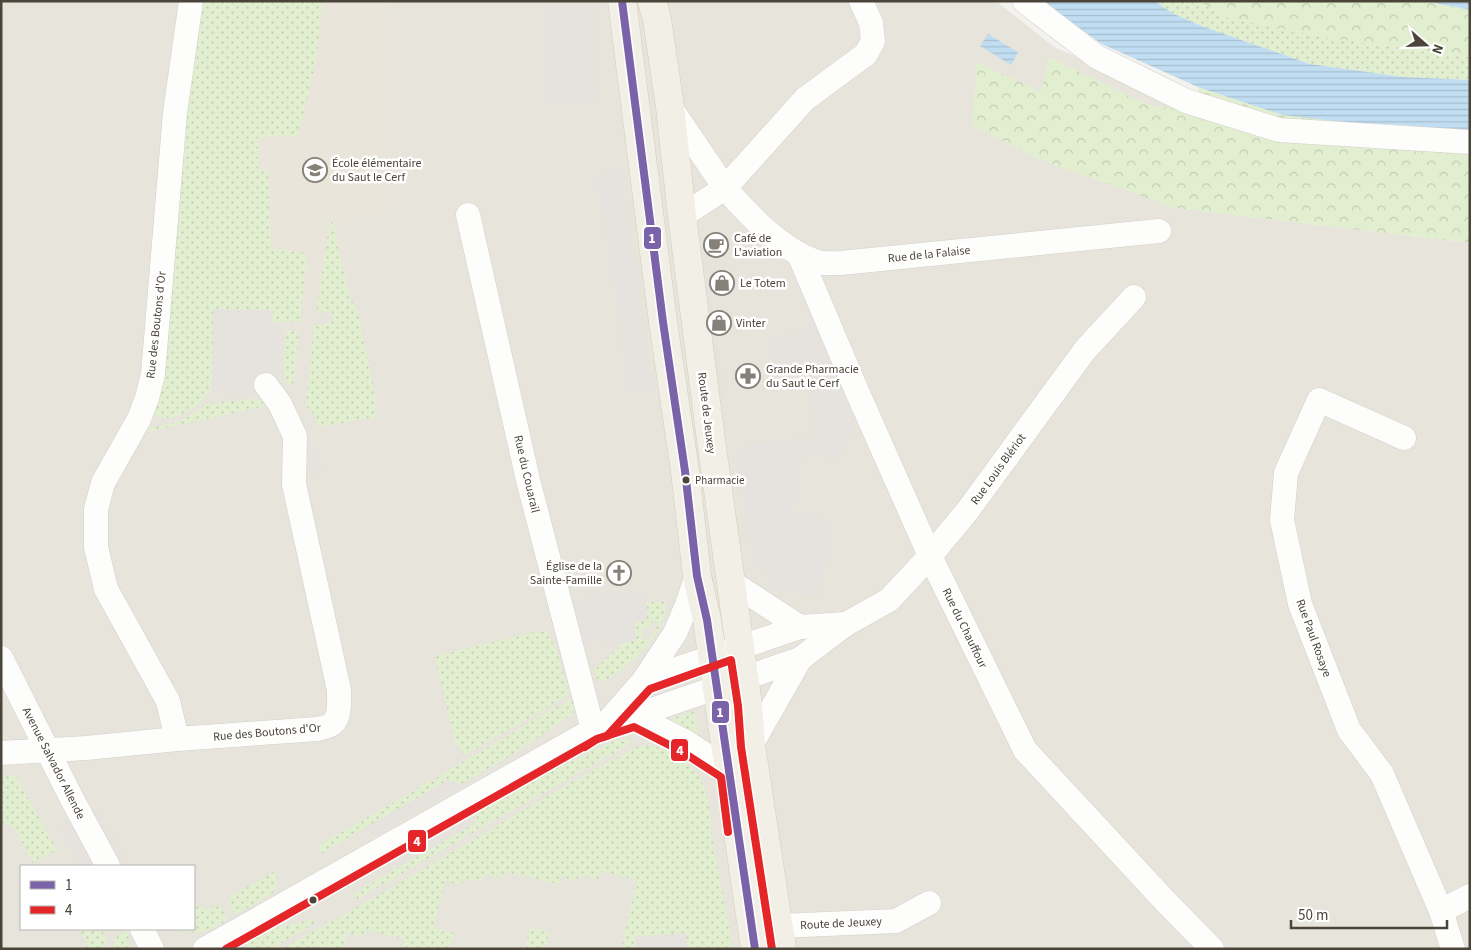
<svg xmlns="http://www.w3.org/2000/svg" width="1471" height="950" font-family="'Source Sans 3',sans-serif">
  <defs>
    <pattern id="grass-dots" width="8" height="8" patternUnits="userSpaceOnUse" patternTransform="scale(1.25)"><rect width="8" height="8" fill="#e1eecf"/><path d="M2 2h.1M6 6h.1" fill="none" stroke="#c3cdb2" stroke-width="1.8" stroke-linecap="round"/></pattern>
    <pattern id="forest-crowns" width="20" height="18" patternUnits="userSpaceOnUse" patternTransform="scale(1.25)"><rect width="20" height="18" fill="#e1eecf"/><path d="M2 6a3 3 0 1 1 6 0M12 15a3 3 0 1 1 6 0" fill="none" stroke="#c3cdb2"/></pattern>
    <pattern id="water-rules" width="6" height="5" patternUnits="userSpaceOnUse" patternTransform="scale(1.25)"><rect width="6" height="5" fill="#c0ddf1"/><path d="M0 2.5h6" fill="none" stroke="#a6bfcf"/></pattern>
  </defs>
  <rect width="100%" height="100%" fill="#f4f2ee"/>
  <path fill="#e7e4dc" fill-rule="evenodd" d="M 1,1 L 996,1 L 1054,47 L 1201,112 L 1148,105 L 1049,57 L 1042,92 L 1175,208 L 1470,243 L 1470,949 L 1,949 ZM 21,866 L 194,866 L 194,929 L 21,929 Z"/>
  <polygon fill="#eae5da" points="281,1 390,1 395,209 339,223 350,290 231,309 237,131"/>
  <g fill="url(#grass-dots)" fill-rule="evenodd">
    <path d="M 199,1 L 323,1 L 315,66 L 298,136 L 258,137 L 258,170 L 268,171 L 271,248 L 304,253 L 307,255 L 300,322 L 272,322 L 273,311 L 214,309 L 212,385 C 206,405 174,426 155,415 L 156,412 L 152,410 L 175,193 Z"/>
    <polygon points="1155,1 1199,1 1226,17 1330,38 1470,57 1470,80 1403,77 1310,64 1204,27 1172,13"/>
    <polygon points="330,220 332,220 350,300 357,308 375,395 376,417 318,427 313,413 306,406 314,326 334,321 331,310 317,314 318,299"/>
    <polygon points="288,331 299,331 293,385 288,383 284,375 285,335"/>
    <polygon points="252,399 261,401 265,406 147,432 148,428 178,422 195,413 207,404"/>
    <path d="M 646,602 L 666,602 C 667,634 630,666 605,681 L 599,681 L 593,671 L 623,643 L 636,640 L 634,622 L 647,621 ZM 654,620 L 658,622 C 656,630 652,638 644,641 L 642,640 L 642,630 L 645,627 L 650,626 Z"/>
    <polygon points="544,630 547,631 557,652 569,695 465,755 455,742 435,656"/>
    <polygon points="575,697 576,705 571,715 509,757 461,784 448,780 322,853 318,846 430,781 435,782 437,780 436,778 559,705 565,706 564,703"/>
    <polygon points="695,710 695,711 699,744 666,721"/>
    <polygon points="630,737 630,743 628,745 469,835 468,832 464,838 356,900 353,894 473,824 476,813 480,808 554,769 609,743"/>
    <path d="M 639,746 C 669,743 698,764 706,793 C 711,809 710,826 713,843 C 719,878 727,913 733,949 L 688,949 L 685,933 L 635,937 L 636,949 L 621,949 L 637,880 L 600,871 L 598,879 L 579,875 L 578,881 L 561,877 L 559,884 L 504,872 L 502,878 L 484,874 L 482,882 L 463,878 L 462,885 L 445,881 L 433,928 L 454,933 L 450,949 L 411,949 L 402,947 L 404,939 L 366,930 L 364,937 L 347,933 L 343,949 L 331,949 L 327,947 L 282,949 L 384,892 L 566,785 Z"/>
    <polygon points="15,775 57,850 33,863 14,828 10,825 1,823 1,777"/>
    <polygon points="274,872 278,879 274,892 236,915 227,899"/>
    <path d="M 220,904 L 227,920 C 210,931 192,937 172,929 L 194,929 L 194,905 L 209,909 Z"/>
    <polygon points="312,918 315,923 272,949 250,949 246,943 271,929 303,922"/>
    <polygon points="530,927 549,932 546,949 525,949"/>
    <polygon points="79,929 101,929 107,940 106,949 86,949 87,944"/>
    <polygon points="128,931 130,949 114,949 115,936"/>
  </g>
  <g fill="url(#forest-crowns)">
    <polygon points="1199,1 1425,1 1470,10 1470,57 1330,38 1226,17"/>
    <polygon points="1049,57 1148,105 1201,112 1198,87 1277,113 1343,122 1403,125 1470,133 1470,243 1175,208 1036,158 972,125 977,62 1041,92"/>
  </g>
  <g fill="#e6e3df">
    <polygon points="545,1 595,1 598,101 548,102"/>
    <polygon points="619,167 620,167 652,391 628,393 609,249 595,176"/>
    <polygon points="706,259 715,323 706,324 697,260"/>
    <polygon points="825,291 856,385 853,438 834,460 804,454 792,512 833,520 820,598 775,589 760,570 748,540 737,447 814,436 805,362 773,366 772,336 810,332 805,301"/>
    <polygon points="213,309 273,310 272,326 280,334 279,384 265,395 212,393"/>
    <polygon points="716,335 726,399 717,401 707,336"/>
    <polygon points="318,446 323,472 311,475 305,449"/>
    <polygon points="646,591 647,621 635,622 636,641 602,646 599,594"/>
    <polygon points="595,598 596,641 583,654 566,600"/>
    <polygon points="448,780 461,785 375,835 362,830"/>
    <polygon points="91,809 100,812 129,866 121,866"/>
    <polygon points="476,810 473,824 399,867 386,861"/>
    <polygon points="68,812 96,866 82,866 60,826"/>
    <polygon points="685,933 688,949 636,949 635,937"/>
  </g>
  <g fill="url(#water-rules)">
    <polygon points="1041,1 1155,1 1172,13 1204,27 1310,64 1403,77 1470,80 1470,133 1403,125 1343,122 1283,115 1198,87 1102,44"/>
    <polygon points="1425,1 1470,1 1470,10"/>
    <polygon points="988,34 1018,52 1011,65 980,46"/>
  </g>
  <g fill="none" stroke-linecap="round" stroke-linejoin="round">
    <defs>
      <g id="minor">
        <path d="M 191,1 L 175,113 L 153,374 L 147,398 L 139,419 L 103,483 L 96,509 L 96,547 L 106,589 L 168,701 L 177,739 L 317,729 C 321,728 328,727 332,724 C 341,717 339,700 339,690 L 294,484 L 295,436 L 280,404 L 266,385"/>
        <polyline points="1024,1 1097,57 1186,101 1279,130 1470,142"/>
        <path d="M 670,107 L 725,188 C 749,215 783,252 818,262 C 825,264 834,263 841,263 L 1159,231"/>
        <polyline points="468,215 528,480 593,730"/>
        <polyline points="682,216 725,188 805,99 866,54 873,41 871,23 861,1"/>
        <polyline points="799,254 856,389 930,556 1025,750 1166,902 1212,949"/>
        <polyline points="1404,438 1319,400 1286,473 1282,520 1300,604 1349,730 1382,774 1441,911 1453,949"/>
        <polyline points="731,582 800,627"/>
        <polyline points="1,658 71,797 108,866"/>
        <polyline points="644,680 675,633 687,605 697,576"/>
        <polyline points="635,716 686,742 730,771"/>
        <polyline points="604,726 644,680 800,627 846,624"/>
        <polyline points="751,745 800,659"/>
        <polyline points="1,753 86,748 177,739"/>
        <polyline points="1441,911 1470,896"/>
        <polyline points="779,926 896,921 929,903"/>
        <polyline points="142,929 152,949"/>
        <polyline points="205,949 593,730 800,659 846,624 889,600 930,556 968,510 1085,350 1134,297"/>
      </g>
      <g id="major">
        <polyline points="622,1 663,322 685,471 697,576 707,620 755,949"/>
        <polyline points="652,1 657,19 670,107 682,216 711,440 748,705 751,745 782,949"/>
      </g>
    </defs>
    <use href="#minor" stroke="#d2d0cb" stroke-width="25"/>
    <use href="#major" stroke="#d6cebb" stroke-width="29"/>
    <use href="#minor" stroke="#fdfdfc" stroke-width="24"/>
    <use href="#major" stroke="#f2efe6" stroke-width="28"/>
    <defs>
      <polyline id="bus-1" points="622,1 663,322 685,471 697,576 707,620 755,949"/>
      <g id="bus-2">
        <polyline points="585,747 597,739 634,727 681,751 721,777 728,832"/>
        <polyline points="226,949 597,739 607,736 650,689 731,660 738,706 741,747 772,949"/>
      </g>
    </defs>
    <use href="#bus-1" stroke="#fff" stroke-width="11"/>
    <use href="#bus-2" stroke="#fff" stroke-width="11"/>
    <use href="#bus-1" stroke="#7a63a9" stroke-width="8"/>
    <use href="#bus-2" stroke="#e52629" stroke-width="8"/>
  </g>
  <defs>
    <symbol id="school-ring" viewBox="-11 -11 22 22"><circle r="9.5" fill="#fff" stroke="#868178" stroke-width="1.5"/><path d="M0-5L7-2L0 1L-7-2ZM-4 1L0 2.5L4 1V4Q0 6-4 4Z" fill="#868178"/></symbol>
    <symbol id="cafe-ring" viewBox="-11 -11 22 22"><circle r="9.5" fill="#fff" stroke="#868178" stroke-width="1.5"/><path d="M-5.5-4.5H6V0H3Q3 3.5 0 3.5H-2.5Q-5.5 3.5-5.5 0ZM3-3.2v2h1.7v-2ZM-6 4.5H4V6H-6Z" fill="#868178"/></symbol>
    <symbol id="shop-ring" viewBox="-11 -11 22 22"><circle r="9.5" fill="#fff" stroke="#868178" stroke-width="1.5"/><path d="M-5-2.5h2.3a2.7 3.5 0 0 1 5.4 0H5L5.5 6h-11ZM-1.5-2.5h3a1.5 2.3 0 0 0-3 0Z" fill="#868178"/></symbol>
    <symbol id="pharmacy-ring" viewBox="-11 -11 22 22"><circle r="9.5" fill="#fff" stroke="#868178" stroke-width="1.5"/><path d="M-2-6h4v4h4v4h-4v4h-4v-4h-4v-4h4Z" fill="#868178"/></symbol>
    <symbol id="church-ring" viewBox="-11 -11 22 22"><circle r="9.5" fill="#fff" stroke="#868178" stroke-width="1.5"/><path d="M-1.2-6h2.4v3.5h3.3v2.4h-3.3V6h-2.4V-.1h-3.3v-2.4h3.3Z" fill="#868178"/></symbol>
  </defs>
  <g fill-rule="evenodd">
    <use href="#school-ring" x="301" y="156" width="28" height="28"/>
    <use href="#cafe-ring" x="702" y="231" width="28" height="28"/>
    <use href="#shop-ring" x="708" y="269" width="28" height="28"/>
    <use href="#shop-ring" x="705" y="309" width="28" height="28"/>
    <use href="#pharmacy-ring" x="734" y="362" width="28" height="28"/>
    <use href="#church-ring" x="605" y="559" width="28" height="28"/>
  </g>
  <g fill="#4b4439" stroke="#fff" stroke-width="2">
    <circle cx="686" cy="480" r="4.5"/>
    <circle cx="313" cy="900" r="4.5"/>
  </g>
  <g text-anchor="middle" stroke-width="5" stroke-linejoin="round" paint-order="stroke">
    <g font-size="11" fill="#4b4439" stroke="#fff" text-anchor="start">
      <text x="695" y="484">Pharmacie</text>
    </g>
    <g font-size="12" fill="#4b4439" stroke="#fff" text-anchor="start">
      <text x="332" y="167">École élémentaire<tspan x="332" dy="14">du Saut le Cerf</tspan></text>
      <text x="734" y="242">Café de<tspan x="734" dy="14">L'aviation</tspan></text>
      <text x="740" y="287">Le Totem</text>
      <text x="736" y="327">Vinter</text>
      <text x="766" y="373">Grande Pharmacie<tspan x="766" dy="14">du Saut le Cerf</tspan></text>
      <text x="602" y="570" text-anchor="end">Église de la<tspan x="602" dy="14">Sainte-Famille</tspan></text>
    </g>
    <g font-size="12" fill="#4b4439" stroke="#fff">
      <text transform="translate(929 254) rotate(-6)" y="4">Rue de la Falaise</text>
      <text transform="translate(156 325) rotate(-84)" y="4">Rue des Boutons d'Or</text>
      <text transform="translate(707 413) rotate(83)" y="4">Route de Jeuxey</text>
      <text transform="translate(998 469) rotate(-54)" y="4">Rue Louis Blériot</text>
      <text transform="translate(527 474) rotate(77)" y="4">Rue du Couarail</text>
      <text transform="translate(965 628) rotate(64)" y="4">Rue du Chauffour</text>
      <text transform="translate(1314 638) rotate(70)" y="4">Rue Paul Rosaye</text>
      <text transform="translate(267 732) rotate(-5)" y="4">Rue des Boutons d'Or</text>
      <text transform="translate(54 763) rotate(63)" y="4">Avenue Salvador Allende</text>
      <text transform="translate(841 923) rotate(-3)" y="4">Route de Jeuxey</text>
    </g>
  </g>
  <g stroke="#fff" stroke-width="2">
    <rect x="643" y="226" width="19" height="24" rx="5" fill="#7a63a9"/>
    <rect x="711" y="700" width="19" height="24" rx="5" fill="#7a63a9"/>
    <rect x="670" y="738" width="19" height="24" rx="5" fill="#e52629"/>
    <rect x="407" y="829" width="20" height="24" rx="5" fill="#e52629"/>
  </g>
  <g font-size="14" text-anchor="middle" font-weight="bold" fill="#fff">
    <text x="652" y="243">1</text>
    <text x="720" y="717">1</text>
    <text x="680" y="755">4</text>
    <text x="417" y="846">4</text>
  </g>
  <rect width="1471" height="950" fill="none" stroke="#4b4439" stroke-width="5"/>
  <rect x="20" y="865" width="175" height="65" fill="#ffffff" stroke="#b7b4b0"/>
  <rect x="30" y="881" width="25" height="8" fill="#7a63a9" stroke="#b7b4b0"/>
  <text x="65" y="890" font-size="15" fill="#4b4439">1</text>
  <rect x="30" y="906" width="25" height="8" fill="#e52629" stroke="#b7b4b0"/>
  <text x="65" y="915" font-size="15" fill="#4b4439">4</text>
  <g transform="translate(1426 45) rotate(110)" stroke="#ffffff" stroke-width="4" paint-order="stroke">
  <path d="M0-4L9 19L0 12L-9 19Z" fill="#4b4439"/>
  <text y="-8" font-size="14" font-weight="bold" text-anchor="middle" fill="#4b4439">N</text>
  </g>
  <path d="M1291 920v8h156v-8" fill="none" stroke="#4b4439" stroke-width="2.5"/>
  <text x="1298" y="920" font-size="15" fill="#4b4439" stroke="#ffffff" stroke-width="4" paint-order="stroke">50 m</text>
</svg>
